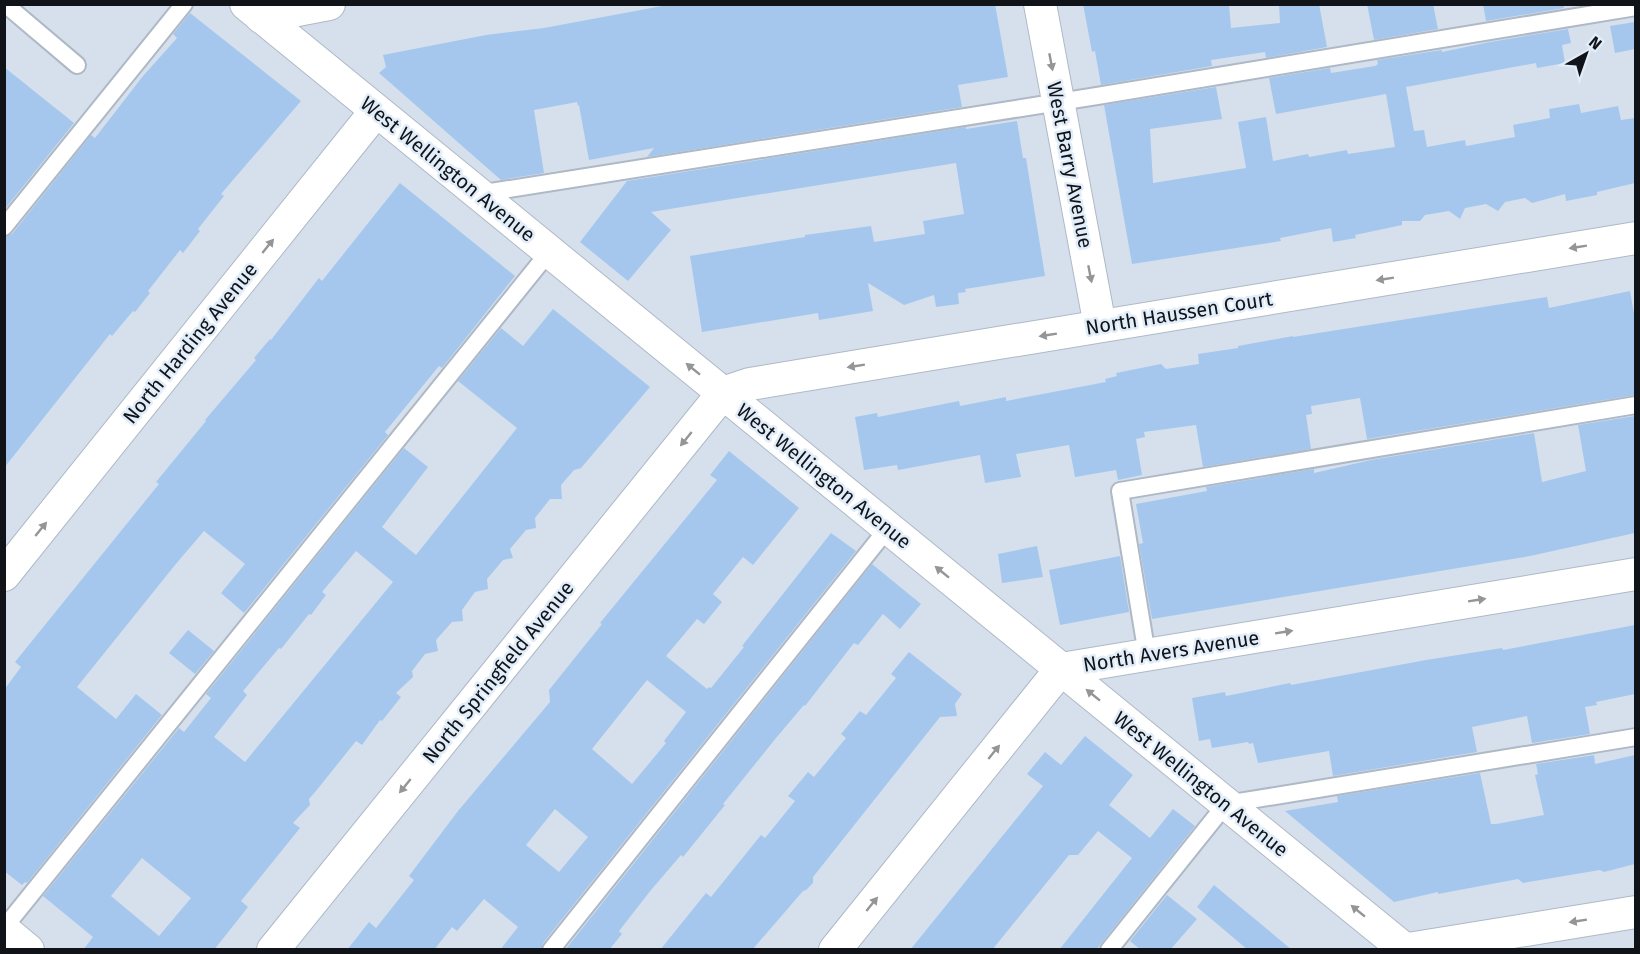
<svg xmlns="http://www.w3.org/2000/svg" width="1640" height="954" font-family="'Fira Sans',sans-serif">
  <rect width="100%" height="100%" fill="#d5e0ec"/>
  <g fill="#a5c7ee" fill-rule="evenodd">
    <polygon points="673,4 995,4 1008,77 958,85 962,107 647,157 654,148 589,160 579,105 578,106 577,102 534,110 544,173 501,180 379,73 386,67 383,55 486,35 544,28"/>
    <polygon points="1083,4 1229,4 1231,28 1280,23 1279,4 1319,4 1327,47 1266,58 1265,52 1211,60 1212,66 1101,85 1095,51 1092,52"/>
    <polygon points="1367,4 1433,4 1438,29 1374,40"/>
    <polygon points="1483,4 1563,4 1564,8 1486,21"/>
    <polygon points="190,13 301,101 221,194 224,196 198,229 200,231 183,253 180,250 148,291 150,293 135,312 133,311 112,336 110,334 4,468 4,237 12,234 91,135 95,138 143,76 177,38 173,34"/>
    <polygon points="1635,22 1635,49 1615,53 1610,26"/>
    <polygon points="1568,29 1571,43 1562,45 1565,63 1537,68 1536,63 1406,87 1414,131 1424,130 1427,147 1465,140 1466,146 1515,137 1513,125 1550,118 1549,109 1579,104 1581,113 1618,106 1621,120 1635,118 1635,183 1597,192 1597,195 1566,201 1565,194 1532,203 1525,198 1505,202 1498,211 1486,204 1465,208 1460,219 1449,211 1425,215 1420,221 1402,221 1402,225 1355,235 1356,238 1333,242 1331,228 1280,238 1281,241 1132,264 1104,105 1216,87 1222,119 1150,129 1153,183 1246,168 1238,122 1266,117 1273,161 1308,154 1309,157 1347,150 1348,154 1395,147 1386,94 1276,114 1269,78 1330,68 1331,73 1375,66 1378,64 1377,60 1442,50 1442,52 1490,42"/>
    <polygon points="4,67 74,123 4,210"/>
    <polygon points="1017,121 1023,158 1026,158 1045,276 965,289 966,292 958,293 959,304 936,307 934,295 904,305 868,283 873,311 819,320 818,313 702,332 690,256 805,237 805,235 871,226 874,242 925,234 923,221 964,214 956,163 651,212 671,230 628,281 580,242 627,181 966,127 966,129"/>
    <polygon points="400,183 515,276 442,368 439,366 385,432 388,435 244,613 221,593 245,564 204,531 175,565 77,687 116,719 136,694 162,715 27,883 25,882 22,885 4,871 4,690 21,667 15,662 159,484 156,482 206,421 205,420 256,360 254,358 270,339 271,340 319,278 322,281"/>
    <polygon points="1630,291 1635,319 1635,395 1367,439 1360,398 1311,406 1312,414 1306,415 1311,449 1203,467 1196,425 1144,432 1145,437 1136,439 1142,475 1118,480 1116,470 1075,477 1069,445 1016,454 1021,477 985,483 980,455 898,470 897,465 864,470 855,417 877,413 878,417 959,401 960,406 1006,397 1006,401 1106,382 1105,379 1117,376 1116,373 1161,364 1166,369 1199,364 1198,354 1238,348 1238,346 1293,336 1293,337 1547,297 1549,308"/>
    <path d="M 553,309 L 650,387 L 581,468 L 574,470 L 561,485 L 562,499 L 550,499 L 535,518 L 536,528 L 526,530 L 510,549 L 513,558 L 503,560 L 487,579 L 488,589 L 475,592 L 462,610 L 463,621 L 452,622 L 436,640 L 438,651 L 425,654 L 412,671 L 413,677 L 396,693 L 401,697 L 382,721 L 380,720 L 362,745 L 356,741 L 316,791 L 309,799 L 310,805 L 293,823 L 300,828 L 241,901 L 248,907 L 214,950 L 83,950 L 93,937 L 43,896 L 179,728 L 184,732 L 211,698 L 206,694 L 404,448 L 428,467 L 382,527 L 416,555 L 517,428 L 458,381 L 501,328 L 523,346 ZM 356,551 L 393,582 L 245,762 L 214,737 L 247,695 L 243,691 L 279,648 L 281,649 L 309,614 L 311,615 L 326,595 L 322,592 ZM 142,858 L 191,898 L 159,936 L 111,896 Z"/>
    <polygon points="1635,416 1635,533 1530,556 1152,619 1139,544 1143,543 1136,504 1207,491 1206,487 1314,469 1314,473 1371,460 1534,433 1542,482 1586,471 1578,425"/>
    <path d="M 729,451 L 799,508 L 753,565 L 743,557 L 713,594 L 722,602 L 704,624 L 697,619 L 666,656 L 707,689 L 709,687 L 711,688 L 744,647 L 742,646 L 831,533 L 856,551 L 543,943 L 541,950 L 500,950 L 518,927 L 484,899 L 457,931 L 452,927 L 434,950 L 347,950 L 369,922 L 376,928 L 414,880 L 409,876 L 458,811 L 550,702 L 549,690 L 602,624 L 600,623 L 717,480 L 710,475 ZM 647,680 L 686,712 L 664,741 L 666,743 L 632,784 L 592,749 ZM 555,809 L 588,837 L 559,872 L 526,845 Z"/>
    <polygon points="1037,546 1043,577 1002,583 998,554"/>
    <polygon points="1120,556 1129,612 1060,625 1049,570"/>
    <polygon points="872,564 921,604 900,629 883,614 858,645 854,643 805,706 804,705 776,738 723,804 725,805 683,857 681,855 651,890 619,931 622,934 609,950 565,950"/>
    <polygon points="1635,625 1635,694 1596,702 1597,705 1585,707 1590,734 1532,743 1527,716 1472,727 1477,752 1333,776 1329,751 1258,763 1253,743 1249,744 1248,742 1212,748 1210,739 1199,741 1192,698 1225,692 1226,696 1290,683 1291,685 1426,660 1502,648 1503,650"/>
    <polygon points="188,630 214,651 195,674 169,653"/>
    <polygon points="909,652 962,694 955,704 957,716 940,717 813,877 813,883 806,890 803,891 752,950 660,950 706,893 711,897 761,835 765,838 795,801 788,796 808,772 814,777 846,738 841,734 860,711 866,715 896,678 891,674"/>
    <polygon points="1085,736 1133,775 1109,805 1150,838 1173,809 1195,826 1096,950 1059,950 1132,858 1098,831 1078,855 1069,855 992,950 910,950 1043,786 1027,774 1045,752 1061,765"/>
    <polygon points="1594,755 1595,764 1635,755 1635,864 1604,872 1600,870 1523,883 1518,879 1438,894 1438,892 1394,902 1285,811 1338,802 1337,796 1480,773 1491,824 1496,824 1544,815 1535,775 1538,774 1536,764"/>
    <polygon points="1214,885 1292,950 1248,950 1197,907"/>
    <polygon points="1167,895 1197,919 1170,950 1141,950 1130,941"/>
  </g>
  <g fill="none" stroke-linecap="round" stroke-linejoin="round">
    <defs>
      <g id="lane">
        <polyline points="5,4 77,65"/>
        <polyline points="478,194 1097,96 1636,7"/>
        <polyline points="4,227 184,4"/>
        <polyline points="1147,655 1120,491 1636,405"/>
        <polyline points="4,928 549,252"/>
        <polyline points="551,950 888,528"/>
        <polyline points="1109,950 1226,804 1636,737"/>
      </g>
      <g id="street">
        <polyline points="246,4 1403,948"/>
        <polyline points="1040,4 1100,326"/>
        <polyline points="261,17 329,4"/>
        <polyline points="4,575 376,111"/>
        <polyline points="4,930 28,950"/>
        <polyline points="273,950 723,393 750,384 1636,238"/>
        <polyline points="835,950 1061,669 1636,574"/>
        <polyline points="1402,950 1636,912"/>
      </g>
    </defs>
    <use href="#lane" stroke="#aeb9c5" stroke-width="20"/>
    <use href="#street" stroke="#aeb9c5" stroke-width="34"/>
    <use href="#lane" stroke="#fff" stroke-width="16"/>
    <use href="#street" stroke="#fff" stroke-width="32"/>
  </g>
  <defs><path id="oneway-solid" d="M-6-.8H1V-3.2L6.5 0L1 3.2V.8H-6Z" transform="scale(1.5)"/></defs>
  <g fill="#939597">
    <use href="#oneway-solid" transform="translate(1051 62) rotate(79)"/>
    <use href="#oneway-solid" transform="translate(268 246) rotate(-51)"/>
    <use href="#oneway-solid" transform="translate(1578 247) rotate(171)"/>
    <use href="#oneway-solid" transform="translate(1090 274) rotate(79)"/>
    <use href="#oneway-solid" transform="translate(1385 279) rotate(171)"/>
    <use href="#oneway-solid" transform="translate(1048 335) rotate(171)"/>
    <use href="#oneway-solid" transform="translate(856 366) rotate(171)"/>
    <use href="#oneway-solid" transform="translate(693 369) rotate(-141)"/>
    <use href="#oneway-solid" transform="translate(686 439) rotate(129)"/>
    <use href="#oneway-solid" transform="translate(41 529) rotate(-51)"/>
    <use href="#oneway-solid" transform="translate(942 572) rotate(-141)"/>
    <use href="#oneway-solid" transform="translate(1477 600) rotate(-9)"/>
    <use href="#oneway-solid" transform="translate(1284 632) rotate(-9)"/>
    <use href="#oneway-solid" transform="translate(1093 695) rotate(-141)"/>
    <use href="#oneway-solid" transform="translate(994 752) rotate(-51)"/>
    <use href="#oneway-solid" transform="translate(405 786) rotate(129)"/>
    <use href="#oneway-solid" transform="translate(872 904) rotate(-51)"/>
    <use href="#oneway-solid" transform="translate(1358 911) rotate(-141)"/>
    <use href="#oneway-solid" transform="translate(1578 921) rotate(171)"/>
  </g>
  <g text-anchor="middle" stroke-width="5" stroke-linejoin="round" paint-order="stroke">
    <g font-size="20" fill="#101318" stroke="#e2edfa">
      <text transform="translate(1070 165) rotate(79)" y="7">West Barry Avenue</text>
      <text transform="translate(448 169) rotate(39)" y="7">West Wellington Avenue</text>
      <text transform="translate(1179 313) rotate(-9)" y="7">North Haussen Court</text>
      <text transform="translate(190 343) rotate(-51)" y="7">North Harding Avenue</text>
      <text transform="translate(824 476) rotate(39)" y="7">West Wellington Avenue</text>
      <text transform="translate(1171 651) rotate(-9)" y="7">North Avers Avenue</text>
      <text transform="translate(498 672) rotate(-51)" y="7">North Springfield Avenue</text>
      <text transform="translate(1201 784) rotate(39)" y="7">West Wellington Avenue</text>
    </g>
  </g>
  <rect width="1640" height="954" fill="none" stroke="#101318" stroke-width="12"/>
  <g transform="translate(1586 54) rotate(40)" stroke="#e2edfa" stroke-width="4.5" paint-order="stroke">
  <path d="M0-4.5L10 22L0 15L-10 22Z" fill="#101318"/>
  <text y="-9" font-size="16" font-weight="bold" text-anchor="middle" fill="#101318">N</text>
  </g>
</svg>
